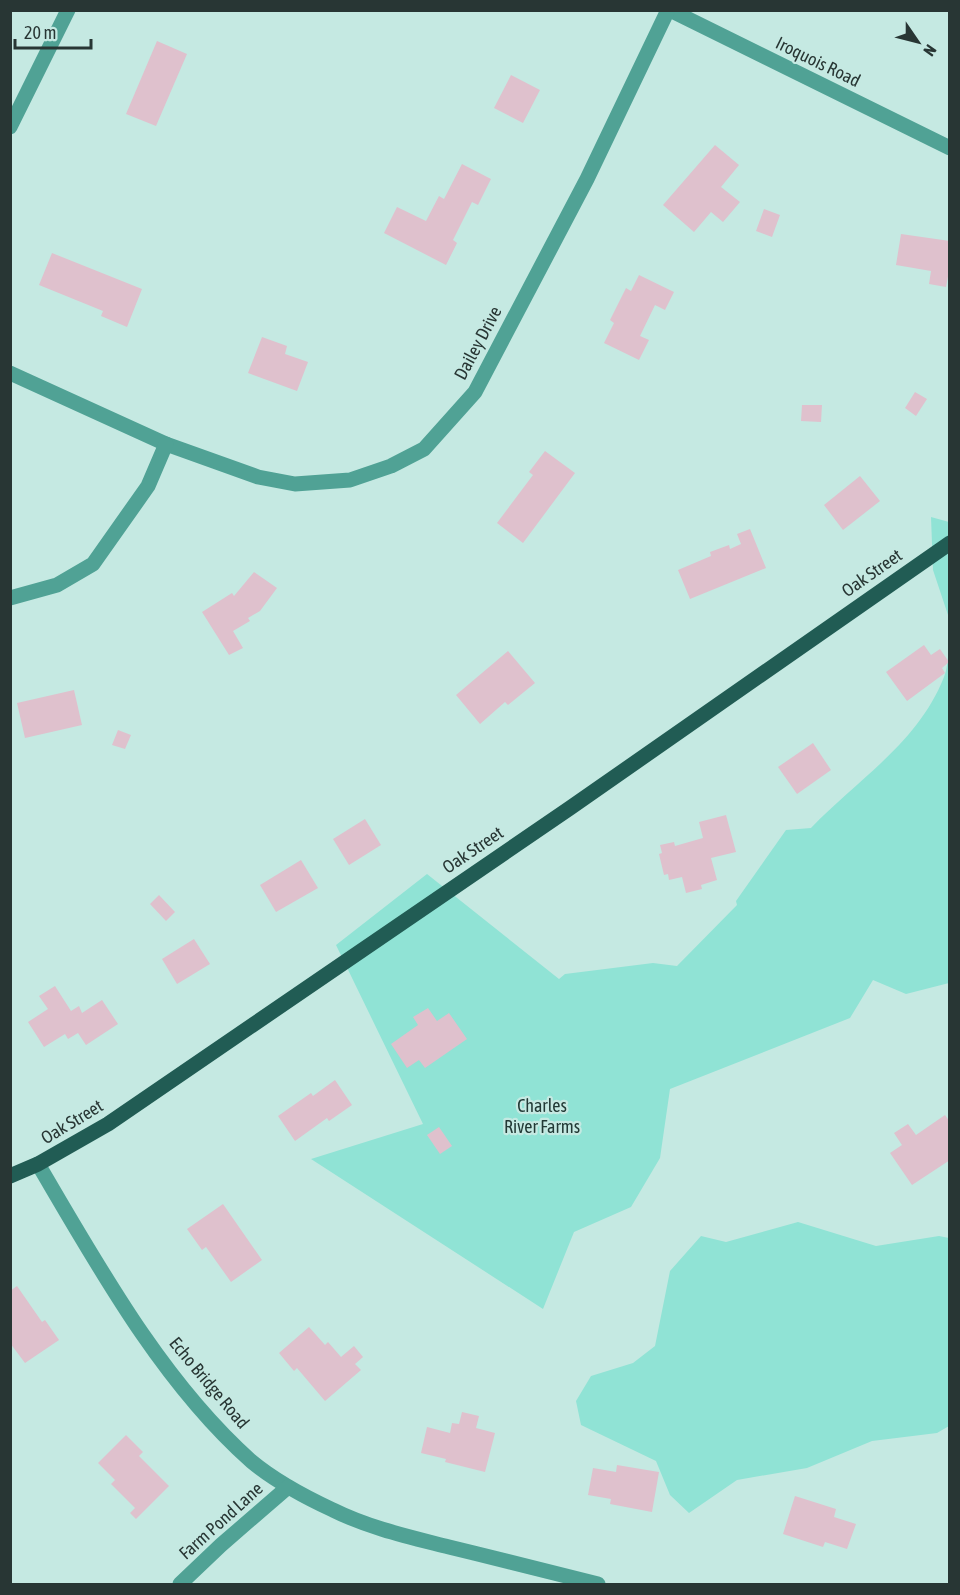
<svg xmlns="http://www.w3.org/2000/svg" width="960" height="1595" font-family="'Asap Condensed',sans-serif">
  <rect width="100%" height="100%" fill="#c5e9e2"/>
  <g fill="#90e3d5">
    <polygon points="931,517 949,522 949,618 933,570"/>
    <path d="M 949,645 L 949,983 L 906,994 L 873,980 L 850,1018 L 670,1089 L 660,1158 L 631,1207 L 574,1232 L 543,1309 L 311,1159 L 423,1124 L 336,945 L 427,874 L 559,979 L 565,974 L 653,963 L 677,966 L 737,905 L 736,901 L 786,830 L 811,828 C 858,779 918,743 944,677 C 948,667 948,655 949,645 Z"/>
    <polygon points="798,1222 876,1246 939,1236 949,1238 949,1426 937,1433 872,1441 807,1468 737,1480 689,1513 670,1495 656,1461 581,1425 576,1401 591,1376 633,1363 655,1346 670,1271 701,1236 726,1242"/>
  </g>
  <g fill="#dfc1cd">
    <polygon points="157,41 187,54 156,126 126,114"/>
    <polygon points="511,75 540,90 523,123 494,108"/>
    <polygon points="715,145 739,165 721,187 740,202 723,222 711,212 694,232 663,205"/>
    <polygon points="462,164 491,179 478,205 472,202 453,240 457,243 446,265 384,233 397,207 426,221 439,196 444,199"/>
    <polygon points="764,209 780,215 772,237 756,231"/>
    <polygon points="901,234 950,241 950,266 946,287 929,284 931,271 896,265"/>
    <polygon points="52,253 142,289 127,327 101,316 103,311 39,285"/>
    <polygon points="639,275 674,292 665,310 655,305 640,336 649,340 639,360 604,343 614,323 610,320 626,288 631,291"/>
    <polygon points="262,337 287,346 285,354 308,362 297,391 248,373"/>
    <polygon points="915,392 927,399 916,416 905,408"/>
    <polygon points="802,405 822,405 821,422 801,421"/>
    <polygon points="545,451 575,473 523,543 497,523 533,475 529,472"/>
    <polygon points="860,476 880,501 843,530 824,505"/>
    <polygon points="750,529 766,568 690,599 678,570 711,556 710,552 729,545 730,549 741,544 737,534"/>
    <polygon points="254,572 277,588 260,611 248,618 250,621 233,631 243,648 229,655 202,612 232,593 234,596"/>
    <polygon points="924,645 931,655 940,649 949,662 942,668 945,673 907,701 886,672"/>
    <polygon points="508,651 535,683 508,705 505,702 480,724 456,695"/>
    <polygon points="74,690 82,725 25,738 17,703"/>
    <polygon points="118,730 131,735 125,749 112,745"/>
    <polygon points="813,743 831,770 797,794 778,767"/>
    <polygon points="726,815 736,852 711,858 717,880 701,885 702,889 686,893 682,877 669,880 668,874 664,875 659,854 662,853 660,845 674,842 675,846 703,838 699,822"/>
    <polygon points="365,819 381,845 349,865 333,839"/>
    <polygon points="301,860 318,888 276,912 260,885"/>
    <polygon points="159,895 175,912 166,921 150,904"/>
    <polygon points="194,939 210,964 177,984 162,959"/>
    <polygon points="55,986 71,1011 79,1006 82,1013 102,1000 118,1024 86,1045 78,1033 68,1039 65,1034 44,1047 28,1022 48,1009 39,996"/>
    <polygon points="428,1008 437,1021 449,1013 467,1039 425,1068 419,1060 407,1068 391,1044 418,1025 413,1017"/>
    <polygon points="335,1080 352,1105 329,1121 327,1118 295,1141 278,1116 311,1093 313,1096"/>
    <polygon points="945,1115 950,1122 950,1160 912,1185 890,1153 902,1145 894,1133 908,1124 916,1135"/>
    <polygon points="439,1127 452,1146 440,1154 427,1135"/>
    <polygon points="223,1204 262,1260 231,1282 206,1247 202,1250 187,1229"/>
    <polygon points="17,1286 42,1322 45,1320 59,1340 25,1363 10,1343 10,1291"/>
    <polygon points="309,1327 325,1345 328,1342 341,1357 354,1346 363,1357 355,1364 361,1370 325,1401 297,1368 294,1371 279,1353"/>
    <polygon points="462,1412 479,1416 476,1428 495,1433 485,1472 445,1462 446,1459 421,1453 427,1427 450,1433 452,1423 459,1424"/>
    <polygon points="126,1435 143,1452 139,1456 169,1486 136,1519 130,1513 135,1508 111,1484 115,1480 98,1463"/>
    <polygon points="617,1465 659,1472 652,1512 610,1504 611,1499 588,1495 593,1468 616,1472"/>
    <polygon points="795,1496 836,1509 834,1517 856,1524 847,1549 825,1542 823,1547 783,1534"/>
  </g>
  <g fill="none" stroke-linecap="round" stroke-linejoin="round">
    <g stroke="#50a295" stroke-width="15">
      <polyline points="670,10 950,148"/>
      <polyline points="10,127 68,10"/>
      <polyline points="10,373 166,444 258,477 295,484 350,480 391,466 424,449 475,392 587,179 668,10"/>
      <polyline points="10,598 57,585 93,564 148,486 166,444"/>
      <path d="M 38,1164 C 98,1266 162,1382 251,1461 C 275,1481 305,1497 333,1510 C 369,1528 410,1537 449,1547 C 499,1559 549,1572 598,1584"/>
      <polyline points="180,1584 221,1545 288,1487"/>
    </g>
    <polyline stroke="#215c54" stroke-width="15" points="10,1176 38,1164 108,1124 570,808 950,543"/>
  </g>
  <g text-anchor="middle" stroke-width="4.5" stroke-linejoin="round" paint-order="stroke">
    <g font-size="18" fill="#283634" stroke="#c5e9e2">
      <text transform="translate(818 62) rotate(26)" y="6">Iroquois Road</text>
      <text transform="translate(478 343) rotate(-62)" y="6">Dailey Drive</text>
      <text transform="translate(872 573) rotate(-35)" y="6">Oak Street</text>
      <text transform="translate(473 850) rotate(-34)" y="6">Oak Street</text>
      <text transform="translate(72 1122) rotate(-31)" y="6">Oak Street</text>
      <text transform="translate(209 1383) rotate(50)" y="6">Echo Bridge Road</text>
      <text transform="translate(221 1521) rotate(-42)" y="6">Farm Pond Lane</text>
    </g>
    <g font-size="18" fill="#223a36" stroke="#c5e9e2">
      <text x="542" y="1112">Charles<tspan x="542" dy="21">River Farms</tspan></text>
    </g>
  </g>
  <rect width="960" height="1595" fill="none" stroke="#283634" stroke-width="24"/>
  <g transform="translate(918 42) rotate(125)" stroke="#c5e9e2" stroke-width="4.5" paint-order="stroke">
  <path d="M0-4.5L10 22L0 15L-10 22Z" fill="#283634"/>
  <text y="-9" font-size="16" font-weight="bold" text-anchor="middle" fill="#283634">N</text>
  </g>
  <path d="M15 39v9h76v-9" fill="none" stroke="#283634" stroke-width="3"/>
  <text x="24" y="39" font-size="18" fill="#283634" stroke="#c5e9e2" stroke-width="4.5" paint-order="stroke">20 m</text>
</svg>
